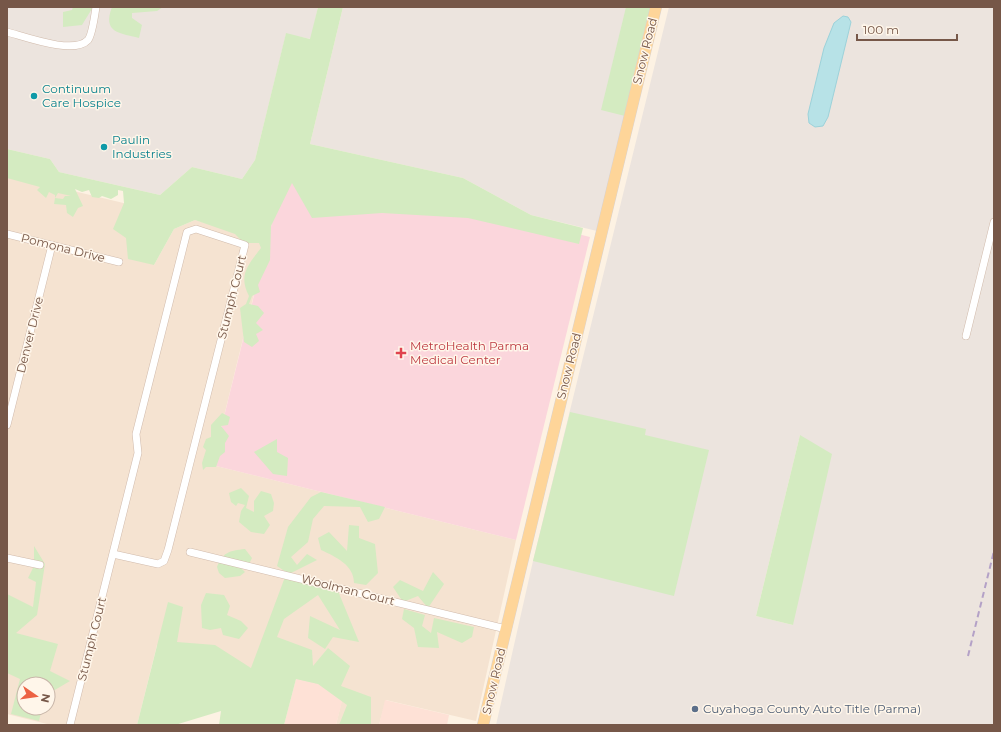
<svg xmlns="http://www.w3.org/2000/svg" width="1001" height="732" font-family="Montserrat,sans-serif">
  <rect width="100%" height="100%" fill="#fdf2e3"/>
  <path fill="#f5e3d1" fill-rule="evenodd" d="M 7,175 L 140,207 L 154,265 L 174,229 L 195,220 L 267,241 L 212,465 L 516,540 L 476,721 L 386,700 L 379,725 L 336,725 L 344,691 L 157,645 L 137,725 L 51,725 L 7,714 ZM 24,684 L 48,684 L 48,708 L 24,708 Z"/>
  <g fill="#fee1d6">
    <polygon points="296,679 345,690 336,725 284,725"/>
    <polygon points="385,700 449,715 447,725 379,725"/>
  </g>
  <g fill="#ece4de" fill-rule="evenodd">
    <polygon points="7,7 318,7 311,39 286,34 255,160 242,179 192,167 160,195 59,172 50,159 7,149"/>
    <polygon points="343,7 651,7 597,231 531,215 463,178 310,144"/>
    <path d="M 669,7 L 994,7 L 994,725 L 496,725 L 533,561 ZM 800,435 L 793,625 L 756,616 Z"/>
  </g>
  <polygon fill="#fbd6dc" points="287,162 590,237 516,540 212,465"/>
  <g fill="#d4ebc1">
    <polygon points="73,7 93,7 82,25 63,27 63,12 72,10"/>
    <path d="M 112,7 L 163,7 L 157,11 L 132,13 L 132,18 L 142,25 L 139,38 C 120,33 102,33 112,7 Z"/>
    <path d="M 318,7 L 343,7 L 310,144 L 463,178 L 531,215 L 583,228 L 579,244 L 468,218 L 382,213 L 312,218 L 292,183 L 271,226 L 270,260 L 258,285 L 260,292 L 252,296 L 249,304 L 258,306 L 264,313 L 256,323 L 263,330 L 256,334 L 259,341 L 252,347 L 244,342 L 240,308 L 246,304 L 249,296 C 238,275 248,265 261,248 L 259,243 L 244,243 L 235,234 L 195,220 L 174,229 L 154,265 L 128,259 L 126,238 L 113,229 L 124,203 L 123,191 L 118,190 L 118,195 L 111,199 L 102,196 L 99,198 L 92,197 L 89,190 L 82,192 L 75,189 L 83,206 L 78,208 L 73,217 L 67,213 L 66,205 L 54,204 L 55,198 L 63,199 L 65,196 L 71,196 L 58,193 L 55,198 L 55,195 L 49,192 L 46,198 L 37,190 L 40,187 L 7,178 L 7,149 L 50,159 L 59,172 L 160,195 L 192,167 L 242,179 L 255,160 L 286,33 L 310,39 Z"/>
    <polygon points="626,7 651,7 625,116 601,110"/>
    <polygon points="570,412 646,429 645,435 709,450 674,596 533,561"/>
    <polygon points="222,413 230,417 228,425 221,426 229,436 225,443 225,452 220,456 216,467 206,467 203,470 202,463 206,450 203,447 206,439 211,437 211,425"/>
    <polygon points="800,435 832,454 793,625 756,616"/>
    <polygon points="277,439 277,452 288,458 287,476 273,474 254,452"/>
    <polygon points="241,488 249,496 246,508 254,512 254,501 261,491 271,494 274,503 273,511 264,516 270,525 264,534 251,532 239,522 241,511 245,505 238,503 236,506 231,502 229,493"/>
    <polygon points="321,492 385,507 379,519 368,522 360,507 324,506 313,519 308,542 291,557 297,565 307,554 317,560 289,574 277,566 288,527 311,497"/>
    <path d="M 349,525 L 359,526 L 359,538 L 375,544 L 378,573 L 366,585 L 354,583 C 354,565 336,557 321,550 L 318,538 L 329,532 L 347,551 Z"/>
    <polygon points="34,546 45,564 37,615 16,633 58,644 50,671 70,681 48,694 48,684 24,684 24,708 42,708 39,721 11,714 20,679 7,673 7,594 33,607 36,582 28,578 34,566"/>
    <path d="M 245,549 L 252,558 L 248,566 L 239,566 L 245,572 L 240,576 L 225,578 L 219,573 L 217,567 C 223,552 229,551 245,549 Z"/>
    <polygon points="433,572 444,584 428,608 418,596 403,602 393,587 400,580 423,591"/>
    <polygon points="285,577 338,591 359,642 333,637 325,649 308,638 310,616 340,630 318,595 284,619 277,637 312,650 313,666 328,648 350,666 341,686 371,697 371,725 339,725 347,705 318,684 296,679 284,725 219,725 221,711 175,725 137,725 168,602 183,607 177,642 215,645 251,668"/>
    <polygon points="206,593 224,595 230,606 227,615 241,621 248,628 239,639 223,635 221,628 210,630 202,628 201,605"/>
    <polygon points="404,609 425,615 422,626 431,633 434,618 474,627 472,637 462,643 437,632 439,648 418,647 414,628 402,619"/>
  </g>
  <polygon fill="#b7e2e7" stroke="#9cd2da" points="843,16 848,17 851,22 828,117 823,126 815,127 809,123 808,114 824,48 834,23"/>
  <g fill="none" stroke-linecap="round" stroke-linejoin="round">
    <defs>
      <g id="minor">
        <path d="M 7,32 C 26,37 74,55 88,40 C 92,35 95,14 96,7"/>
        <polyline points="7,234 119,262"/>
        <polyline points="966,336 994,222"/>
        <polyline points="7,425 52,245"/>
        <polyline points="190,552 506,629"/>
        <polyline points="7,558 40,565"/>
        <polyline points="70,725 138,453 136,434 187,232 196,229 245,245 168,550 164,561 158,564 113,554"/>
      </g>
      <polyline id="primary" points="483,725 656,7"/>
    </defs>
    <use href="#minor" stroke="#d1bbac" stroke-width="8"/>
    <use href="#primary" stroke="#dbd3cf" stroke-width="12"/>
    <use href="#minor" stroke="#fff" stroke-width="7"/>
    <use href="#primary" stroke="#fed599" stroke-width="11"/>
    <polyline stroke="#b4a1c7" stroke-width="2" stroke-dasharray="6 4" stroke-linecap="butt" points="968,656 994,551"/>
  </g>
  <g fill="#0f9aa8" stroke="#fff6ea" stroke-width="1.5">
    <circle cx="34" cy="96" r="4"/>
    <circle cx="104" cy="147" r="4"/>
  </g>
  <path fill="#e0444e" stroke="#fff6ea" stroke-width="1.5" d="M399 347h4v4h4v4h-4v4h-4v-4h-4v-4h4z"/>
  <circle fill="#5c6f8a" stroke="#fff6ea" stroke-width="1.5" cx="695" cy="709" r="4"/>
  <g text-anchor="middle" stroke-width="3" stroke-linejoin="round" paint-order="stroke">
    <g font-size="12" fill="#765748" stroke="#fff6ea">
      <text transform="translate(645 51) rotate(-76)" y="4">Snow Road</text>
      <text transform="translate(63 248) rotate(14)" y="4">Pomona Drive</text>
      <text transform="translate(232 297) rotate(-76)" y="4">Stumph Court</text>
      <text transform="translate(30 335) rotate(-76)" y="4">Denver Drive</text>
      <text transform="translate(569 366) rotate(-76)" y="4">Snow Road</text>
      <text transform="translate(348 590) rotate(14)" y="4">Woolman Court</text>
      <text transform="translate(92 639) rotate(-76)" y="4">Stumph Court</text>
      <text transform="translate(494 681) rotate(-77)" y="4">Snow Road</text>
    </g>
    <g font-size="12" fill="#0d838f" stroke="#fff6ea" text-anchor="start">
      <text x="42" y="93">Continuum<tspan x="42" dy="14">Care Hospice</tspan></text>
      <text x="112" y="144">Paulin<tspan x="112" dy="14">Industries</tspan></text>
    </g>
    <g font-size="12" fill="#be3a42" stroke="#fff6ea" text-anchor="start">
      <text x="410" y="350">MetroHealth Parma<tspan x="410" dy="14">Medical Center</tspan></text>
    </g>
    <g font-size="12" fill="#4e5e75" stroke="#fff6ea" text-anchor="start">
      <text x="703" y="713">Cuyahoga County Auto Title (Parma)</text>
    </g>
  </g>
  <rect width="1001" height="732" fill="none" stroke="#765748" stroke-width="16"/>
  <g transform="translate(36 696) rotate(103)"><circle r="19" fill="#fff6ea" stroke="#c8b6a9"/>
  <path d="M0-3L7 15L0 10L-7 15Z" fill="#ec6243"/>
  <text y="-6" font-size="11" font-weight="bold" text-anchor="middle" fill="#765748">N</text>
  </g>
  <path d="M857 34v6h100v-6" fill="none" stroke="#765748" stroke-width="2"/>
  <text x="863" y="34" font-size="12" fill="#765748" stroke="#fff6ea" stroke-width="3" paint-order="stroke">100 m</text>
</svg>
